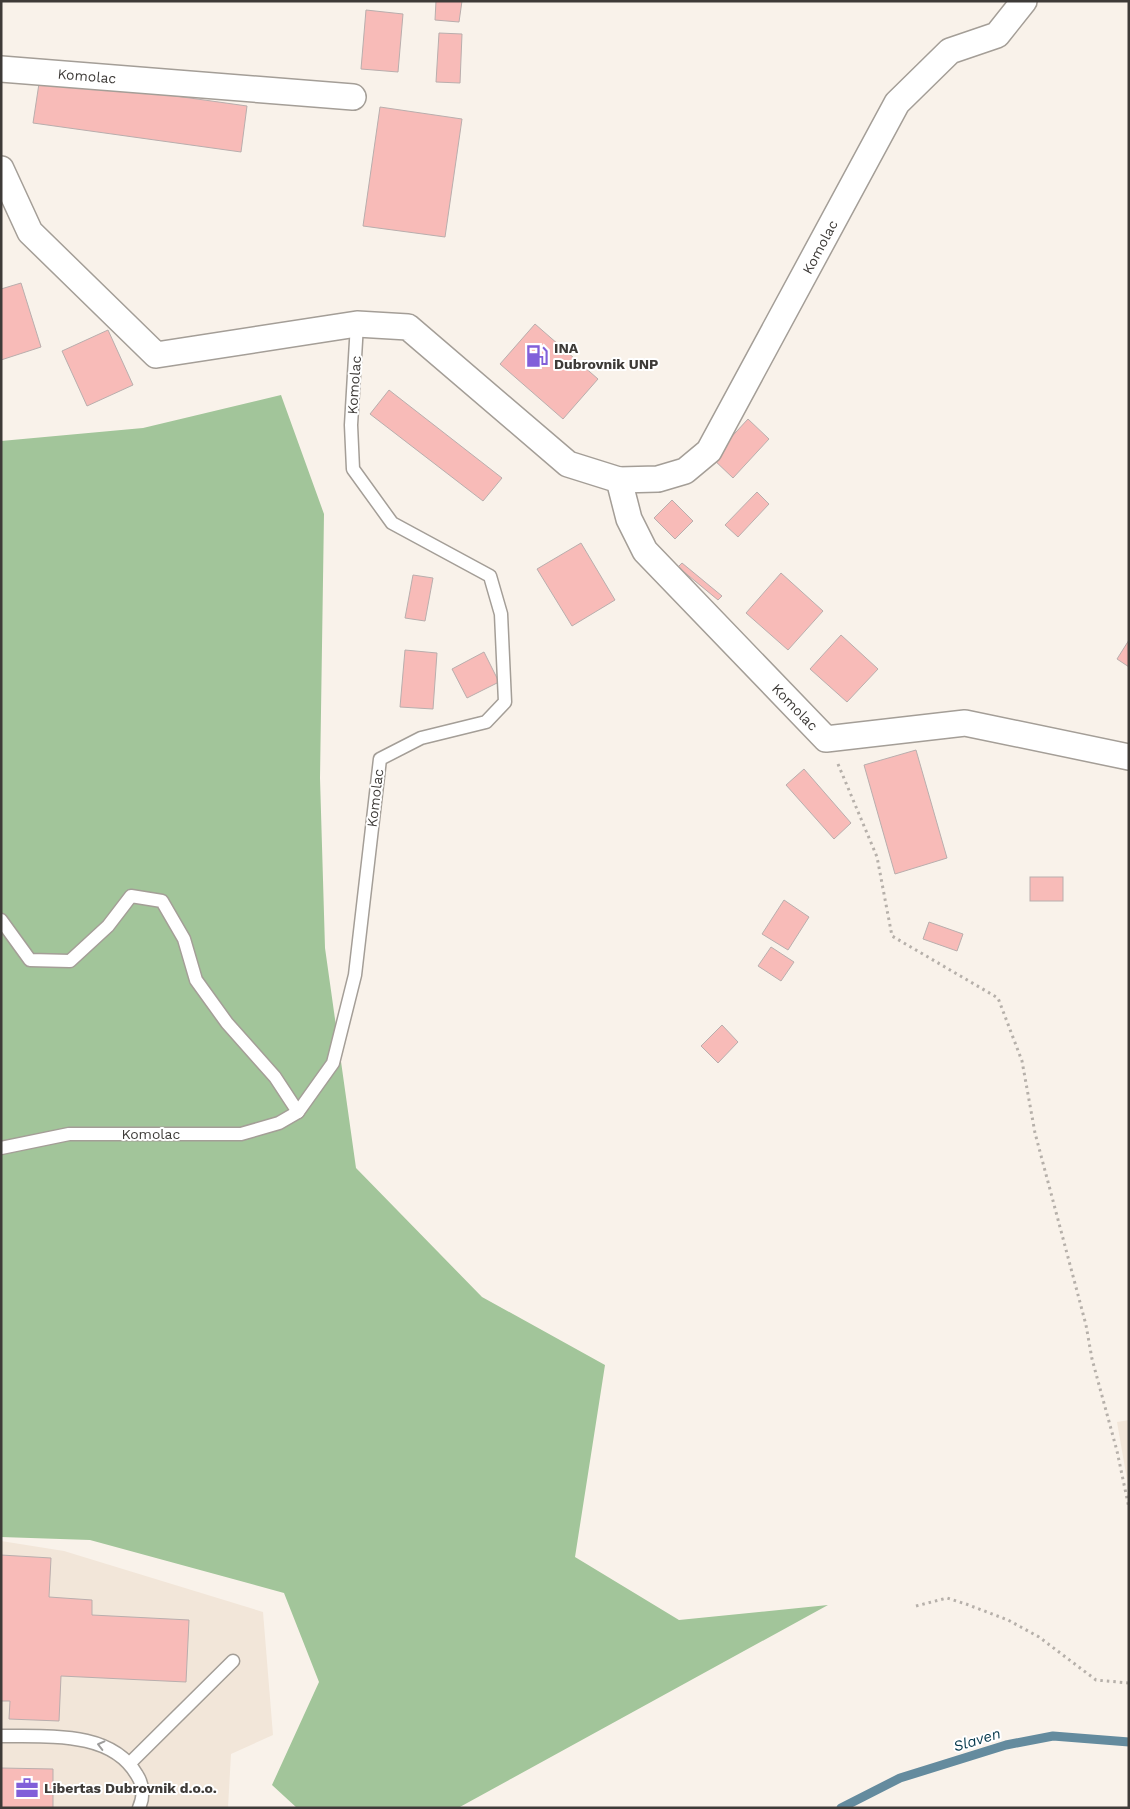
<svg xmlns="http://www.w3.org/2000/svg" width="1130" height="1809" font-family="'Work Sans',sans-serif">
  <rect width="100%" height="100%" fill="#f9f2ea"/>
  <g fill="#f2e6d9">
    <polygon points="1129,1420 1129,1491 1117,1422"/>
    <polygon points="1,1541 64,1551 263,1612 273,1735 231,1754 228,1808 1,1808"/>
  </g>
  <polygon fill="#a2c59a" points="281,395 324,514 320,778 325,948 356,1168 482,1297 605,1365 575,1557 679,1620 828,1605 458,1808 297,1808 272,1785 319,1682 284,1593 90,1540 1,1537 1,441 143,428"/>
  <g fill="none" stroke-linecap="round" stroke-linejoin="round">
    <polyline stroke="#648b9e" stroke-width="9" points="841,1808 900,1778 1006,1745 1053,1736 1129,1742"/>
  </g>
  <g fill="#f8bbb8" stroke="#b9aead">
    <polygon points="436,1 462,1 459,22 435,20"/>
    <polygon points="366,10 403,14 398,72 361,69"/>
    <polygon points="439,33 462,34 460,83 436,82"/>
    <polygon points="40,77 247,106 241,152 33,123"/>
    <polygon points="380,107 462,119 445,237 363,226"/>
    <polygon points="21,283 41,347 1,360 1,289"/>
    <polygon points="535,324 598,379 563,419 500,364"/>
    <polygon points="108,330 133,385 87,406 62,351"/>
    <polygon points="389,390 502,478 483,501 370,414"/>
    <polygon points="748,419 769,439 733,478 712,458"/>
    <polygon points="757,492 769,504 738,537 725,525"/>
    <polygon points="672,500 693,521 675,539 654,518"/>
    <polygon points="581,543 615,600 572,626 537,569"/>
    <polygon points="682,563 722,596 718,600 678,567"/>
    <polygon points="781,573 823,611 788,650 746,613"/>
    <polygon points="413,575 433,578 425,621 405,618"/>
    <polygon points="841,635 878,669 847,702 810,669"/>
    <polygon points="1129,640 1129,667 1117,659"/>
    <polygon points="405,650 437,653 433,709 400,707"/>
    <polygon points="484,652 499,682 467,698 452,669"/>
    <polygon points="916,750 947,858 895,874 864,765"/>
    <polygon points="804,769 851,823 834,839 786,785"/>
    <rect x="1030" y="877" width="33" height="24"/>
    <polygon points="784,900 809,917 788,950 762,934"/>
    <polygon points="929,922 963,934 957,951 923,939"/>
    <polygon points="771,947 794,962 781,981 758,966"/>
    <polygon points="722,1025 738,1042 718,1063 701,1046"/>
    <polygon points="1,1555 51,1558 49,1597 92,1600 92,1615 189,1620 186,1682 61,1676 59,1721 9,1719 10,1701 1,1701"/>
    <polygon points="1,1768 53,1769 53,1808 1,1808"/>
  </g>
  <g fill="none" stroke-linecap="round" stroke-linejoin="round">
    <defs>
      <g id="lane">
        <polyline points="1,920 30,960 70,961 108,926 131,896 162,901 184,939 196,980 227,1023 275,1077 298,1112"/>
        <polyline points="1,1148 69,1134 241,1134 279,1123 298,1112 333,1063 355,975 380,759 421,738 486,722 505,702 501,614 490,576 392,523 353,469 351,425 357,324"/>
        <path d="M 1,1736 C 47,1737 111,1730 137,1775 C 144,1786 144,1796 139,1808"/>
        <polyline points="130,1763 233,1661"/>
      </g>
      <g id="street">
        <polyline points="1,69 353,97"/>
        <polyline points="1,169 30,232 156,355 357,324 408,327 568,464 619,480 629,519 645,551 826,739 965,723 1129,757"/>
        <polyline points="619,480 658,479 685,471 709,451 897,103 950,51 997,35 1024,1"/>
      </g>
    </defs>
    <use href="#lane" stroke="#a49e97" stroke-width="15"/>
    <use href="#street" stroke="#a49e97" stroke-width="28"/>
    <g stroke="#b6b0aa" stroke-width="3" stroke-dasharray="2.5 4" stroke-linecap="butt">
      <polyline points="838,764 877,857 892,936 998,998 1022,1061 1035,1133 1086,1325 1092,1359 1117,1451 1129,1508"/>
      <polyline points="916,1606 947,1598 966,1604 1008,1620 1039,1637 1096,1680 1129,1683"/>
    </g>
    <use href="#lane" stroke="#fff" stroke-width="12"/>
    <use href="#street" stroke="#fff" stroke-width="25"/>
  </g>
  <defs><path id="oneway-chevron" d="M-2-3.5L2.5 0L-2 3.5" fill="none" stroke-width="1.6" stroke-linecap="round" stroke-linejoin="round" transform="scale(1.25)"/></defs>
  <use stroke="#9e9d9c" href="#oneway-chevron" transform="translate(101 1745) rotate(-166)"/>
  <defs>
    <symbol id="fuel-bare" viewBox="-9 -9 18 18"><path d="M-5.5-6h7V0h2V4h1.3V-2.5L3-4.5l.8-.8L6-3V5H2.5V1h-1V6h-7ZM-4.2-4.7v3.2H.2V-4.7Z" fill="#815fd9" stroke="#fff" stroke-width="2.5" paint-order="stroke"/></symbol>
    <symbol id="office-bare" viewBox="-9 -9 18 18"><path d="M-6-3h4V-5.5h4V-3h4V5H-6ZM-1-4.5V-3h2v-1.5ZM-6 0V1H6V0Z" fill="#815fd9" stroke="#fff" stroke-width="2.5" paint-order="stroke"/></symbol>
  </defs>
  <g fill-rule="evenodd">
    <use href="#fuel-bare" x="521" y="340" width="32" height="32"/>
    <use href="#office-bare" x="11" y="1772" width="32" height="32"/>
  </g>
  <g text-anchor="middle" stroke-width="4" stroke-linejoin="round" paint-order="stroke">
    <g font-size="14" fill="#3e3b38" stroke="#fff">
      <text transform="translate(87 76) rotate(5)" y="5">Komolac</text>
      <text transform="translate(820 247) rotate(-62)" y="5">Komolac</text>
      <text transform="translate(354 385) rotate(-86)" y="5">Komolac</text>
      <text transform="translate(795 707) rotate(46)" y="5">Komolac</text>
      <text transform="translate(375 798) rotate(-83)" y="5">Komolac</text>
      <text x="151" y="1139">Komolac</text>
    </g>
    <g font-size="14" font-weight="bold" fill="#3e3b38" stroke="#fff" text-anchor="start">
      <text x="554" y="353">INA<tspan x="554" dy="16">Dubrovnik UNP</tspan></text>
      <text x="44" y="1793">Libertas Dubrovnik d.o.o.</text>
    </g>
    <g font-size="15" font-style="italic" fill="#073a4d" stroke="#fff">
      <text transform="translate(977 1740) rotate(-17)" y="5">Slaven</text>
    </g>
  </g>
  <rect width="1130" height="1809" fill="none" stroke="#3e3b38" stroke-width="5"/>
</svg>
